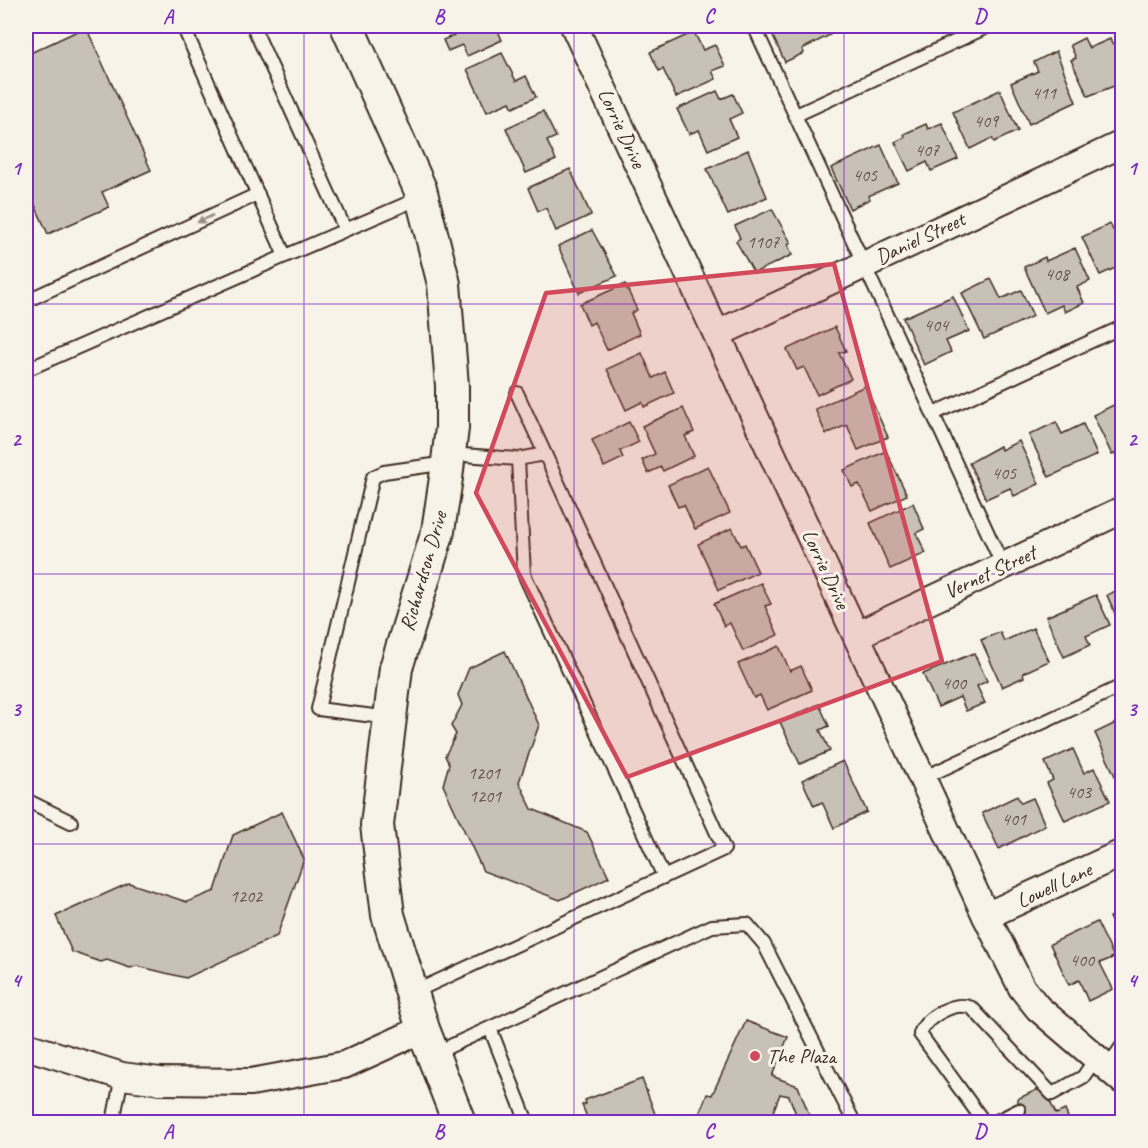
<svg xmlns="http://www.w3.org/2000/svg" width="1148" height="1148" font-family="Caveat,sans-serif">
  <rect width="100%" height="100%" fill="#f7f3e8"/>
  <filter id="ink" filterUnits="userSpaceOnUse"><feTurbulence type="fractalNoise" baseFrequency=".0167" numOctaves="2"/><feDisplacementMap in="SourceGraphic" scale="12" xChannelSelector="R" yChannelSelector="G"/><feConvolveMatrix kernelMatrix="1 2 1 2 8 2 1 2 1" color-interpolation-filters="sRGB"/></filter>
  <g filter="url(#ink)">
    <g fill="#c8c1b6" stroke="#3b2a1e" stroke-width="1.5">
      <polygon points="447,26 496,26 502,40 467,56 462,45 448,51 443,40 456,34 455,30 450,32"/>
      <polygon points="768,26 826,26 830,35 802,49 804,53 785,62"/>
      <polygon points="86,27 151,170 102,192 109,207 48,234 26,185 26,55"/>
      <polygon points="694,32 703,50 715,45 725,66 712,71 716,79 676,97 663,69 659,71 650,52"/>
      <polygon points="1084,38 1089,48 1110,39 1112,44 1121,40 1122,83 1088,96 1071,60 1076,58 1070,45"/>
      <polygon points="1056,51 1076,102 1029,124 1011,83 1038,71 1034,62"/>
      <polygon points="502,53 516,81 526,76 536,97 513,108 510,102 487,112 467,69"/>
      <polygon points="1000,90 1018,131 994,142 992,138 970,149 953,112"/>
      <polygon points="717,91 721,99 733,94 742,113 729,119 737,137 708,150 699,130 689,134 677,109"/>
      <polygon points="543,111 556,137 547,141 556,160 526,173 506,128"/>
      <polygon points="942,123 958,159 931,171 927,162 909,171 895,142 905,137 904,134 926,124 928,129"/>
      <polygon points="881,145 898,183 868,196 870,199 850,209 831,168"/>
      <polygon points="748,150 767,197 728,215 707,169"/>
      <polygon points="570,169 591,215 556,231 546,208 538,211 528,188"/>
      <polygon points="772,209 791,243 788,245 792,255 754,273 736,241 740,238 735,226"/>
      <polygon points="1110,224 1113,230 1122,226 1122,265 1100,275 1082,237"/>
      <polygon points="592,230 617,276 579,293 558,246"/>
      <polygon points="1075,248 1090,281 1077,287 1084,303 1065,312 1062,305 1045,313 1024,267 1045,257 1046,261"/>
      <polygon points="991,279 1001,299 1021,290 1033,316 984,339 962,293"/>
      <polygon points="625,284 637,310 631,313 640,334 607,350 594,322 589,325 580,304"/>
      <polygon points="953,296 969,331 946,341 951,352 924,365 903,318"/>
      <polygon points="835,327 846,351 839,353 851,379 817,395 804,367 797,370 787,349"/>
      <polygon points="642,353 653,378 665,372 674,393 644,407 642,402 626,410 607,369"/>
      <polygon points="865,386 888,437 858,450 847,425 826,434 815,409"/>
      <polygon points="1122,401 1122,450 1112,455 1093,415"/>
      <polygon points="683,408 694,432 685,436 694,456 663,471 661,467 648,473 642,460 655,454 642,426"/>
      <polygon points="629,422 639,442 620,451 623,458 604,467 592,440"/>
      <polygon points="1056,422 1062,434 1083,424 1097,455 1049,477 1029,435"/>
      <polygon points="1019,441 1039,484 1014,496 1010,488 986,499 969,463 1000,446 1001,450"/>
      <polygon points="886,451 907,495 872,511 859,484 852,487 844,470"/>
      <polygon points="708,466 730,513 695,529 684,505 678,507 668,485"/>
      <polygon points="913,503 924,529 916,533 926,553 890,569 870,523"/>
      <polygon points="732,528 741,546 745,544 758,572 719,590 698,544"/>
      <polygon points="761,583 771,604 765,606 778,635 743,651 730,623 724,626 714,604"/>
      <polygon points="1122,588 1122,630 1107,595"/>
      <polygon points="1096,595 1110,625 1086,636 1090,645 1064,657 1046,617"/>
      <polygon points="1033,628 1049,661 1023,673 1024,677 1002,687 981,640 1000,632 1004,641"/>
      <polygon points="779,646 790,671 801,666 812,690 767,710 760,695 754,698 738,664"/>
      <polygon points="505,651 539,725 519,782 532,809 587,832 609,877 560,900 483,871 443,785 449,764 445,756 456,734 451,726 462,705 458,695 469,668"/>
      <polygon points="974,653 987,681 977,686 985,703 966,711 960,697 938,707 923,674"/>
      <polygon points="819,704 829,726 820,730 830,751 800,764 780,722"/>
      <polygon points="1122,720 1122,791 1095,733"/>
      <polygon points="1073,749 1084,773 1094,768 1110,801 1065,821 1047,783 1053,780 1045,762"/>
      <polygon points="843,761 867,812 834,828 822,802 814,806 802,780"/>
      <polygon points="1017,796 1021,803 1033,798 1045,825 999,849 982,813"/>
      <polygon points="282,812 304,859 277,936 186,978 137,966 130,968 107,960 101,962 72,952 56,916 129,883 187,902 215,891 233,835"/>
      <polygon points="1122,911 1122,942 1121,943 1109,917"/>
      <polygon points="1097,922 1114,957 1100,963 1113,989 1088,1001 1079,980 1069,985 1050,944"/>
      <polygon points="746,1021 788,1037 772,1076 798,1086 812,1122 799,1122 789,1096 780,1094 769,1122 696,1122 707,1094 712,1095"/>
      <polygon points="642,1079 658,1122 589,1122 582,1105 586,1104 585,1100"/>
      <polygon points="1043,1087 1056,1114 1065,1110 1070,1122 1028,1122 1017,1099"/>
    </g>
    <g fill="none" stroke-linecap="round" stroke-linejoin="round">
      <defs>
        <g id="service">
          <polyline points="253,26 345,229"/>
          <polyline points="754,26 1003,566"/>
          <polyline points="796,115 989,26"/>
          <polyline points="285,256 422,197"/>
          <polyline points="26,301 258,194"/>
          <polyline points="26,370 285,256 183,26"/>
          <polyline points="517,393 545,454"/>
          <polyline points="933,414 1122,327"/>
          <polyline points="518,459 524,574 664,877"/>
          <polyline points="390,718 318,709 373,477 384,472 447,463"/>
          <polyline points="923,778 1122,686"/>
          <polyline points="26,800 71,822"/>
          <polyline points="414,992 724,849 545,454 518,459 450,454"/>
          <polyline points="490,1028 527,1122"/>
          <polyline points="433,1054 712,926 747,924 764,944 854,1122"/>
          <polyline points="1107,1068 1122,1046"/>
          <polyline points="113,1122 122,1076"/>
          <path d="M 984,1122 L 920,1034 C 925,1017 955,1000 972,1008 L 1052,1094 L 1083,1077 L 1096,1058"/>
          <polyline points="995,1122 1019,1110"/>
        </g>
        <g id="minor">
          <polyline points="574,26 986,916 1022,988 1038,1008 1122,1080"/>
          <polyline points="717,334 1122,144"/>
          <polyline points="857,635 1122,510"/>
          <polyline points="986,916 1122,853"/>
          <polyline points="26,1046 122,1076 160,1081 251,1082 344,1065 423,1029"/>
        </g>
        <polyline id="tertiary" points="347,26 420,189 444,284 452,386 452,428 446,478 438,531 396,668 377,825 388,915 423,1029 459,1122"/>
      </defs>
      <use href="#service" stroke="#3b2a1e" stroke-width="16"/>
      <use href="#minor" stroke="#3b2a1e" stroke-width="30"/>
      <use href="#tertiary" stroke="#3b2a1e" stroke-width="36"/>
      <use href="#service" stroke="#f7f3e8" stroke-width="12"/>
      <use href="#minor" stroke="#f7f3e8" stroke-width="26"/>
      <use href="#tertiary" stroke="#f7f3e8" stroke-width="32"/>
    </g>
    <defs><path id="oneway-solid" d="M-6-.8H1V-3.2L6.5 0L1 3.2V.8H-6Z" transform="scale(1.5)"/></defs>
    <use fill="#998e83" href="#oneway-solid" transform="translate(205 219) rotate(155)"/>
  </g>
  <path fill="#d1495b" fill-opacity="0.2" stroke="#d1495b" stroke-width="4.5" stroke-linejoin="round" d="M 834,264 L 942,661 L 627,777 L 476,493 L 546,293 Z"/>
  <path fill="none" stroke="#7b2cbf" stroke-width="1.5" stroke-opacity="0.55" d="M 304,26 L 304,1122M 574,26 L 574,1122M 844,26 L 844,1122M 26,304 L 1122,304M 26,574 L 1122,574M 26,844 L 1122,844"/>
  <circle fill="#d1495b" stroke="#f7f3e8" stroke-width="2" cx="755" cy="1056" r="6"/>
  <g text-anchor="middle" stroke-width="6" stroke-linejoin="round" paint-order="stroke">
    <g font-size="18" fill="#5e5044">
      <text x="1044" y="99">411</text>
      <text x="986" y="127">409</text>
      <text x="927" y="156">407</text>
      <text x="865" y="181">405</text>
      <text x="763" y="248">1107</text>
      <text x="1057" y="280">408</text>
      <text x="936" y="331">404</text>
      <text x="1004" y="479">405</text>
      <text x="954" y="689">400</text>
      <text x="484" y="779">1201</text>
      <text x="1079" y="798">403</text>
      <text x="485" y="802">1201</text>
      <text x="1014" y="825">401</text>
      <text x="246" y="902">1202</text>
      <text x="1082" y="966">400</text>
    </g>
    <g font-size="21" fill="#3b2a1e" stroke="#f7f3e8">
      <text transform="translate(622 128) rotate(65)" y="7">Lorrie Drive</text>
      <text transform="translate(920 238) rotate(-25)" y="7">Daniel Street</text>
      <text transform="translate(826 569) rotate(65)" y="7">Lorrie Drive</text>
      <text transform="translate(423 571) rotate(-74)" y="7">Richardson Drive</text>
      <text transform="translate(990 572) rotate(-25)" y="7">Vernet Street</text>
      <text transform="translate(1054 885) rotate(-25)" y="7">Lowell Lane</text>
    </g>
    <g font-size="21" fill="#3b2a1e" stroke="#f7f3e8" text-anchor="start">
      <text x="767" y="1063">The Plaza</text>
    </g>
  </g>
  <rect width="1148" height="1148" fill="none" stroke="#f7f3e8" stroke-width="66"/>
  <rect x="33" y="33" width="1082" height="1082" fill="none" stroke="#7b2cbf" stroke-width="2"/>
  <g font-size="20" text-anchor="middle" font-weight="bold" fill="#7b2cbf">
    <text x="168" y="23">A</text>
    <text x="439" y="23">B</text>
    <text x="709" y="23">C</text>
    <text x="980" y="23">D</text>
    <text x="16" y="175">1</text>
    <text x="1132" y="175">1</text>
    <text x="16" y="446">2</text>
    <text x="1132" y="446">2</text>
    <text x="16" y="716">3</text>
    <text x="1132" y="716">3</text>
    <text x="16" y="987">4</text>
    <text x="1132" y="987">4</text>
    <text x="168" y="1138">A</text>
    <text x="439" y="1138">B</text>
    <text x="709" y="1138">C</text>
    <text x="980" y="1138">D</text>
  </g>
</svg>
